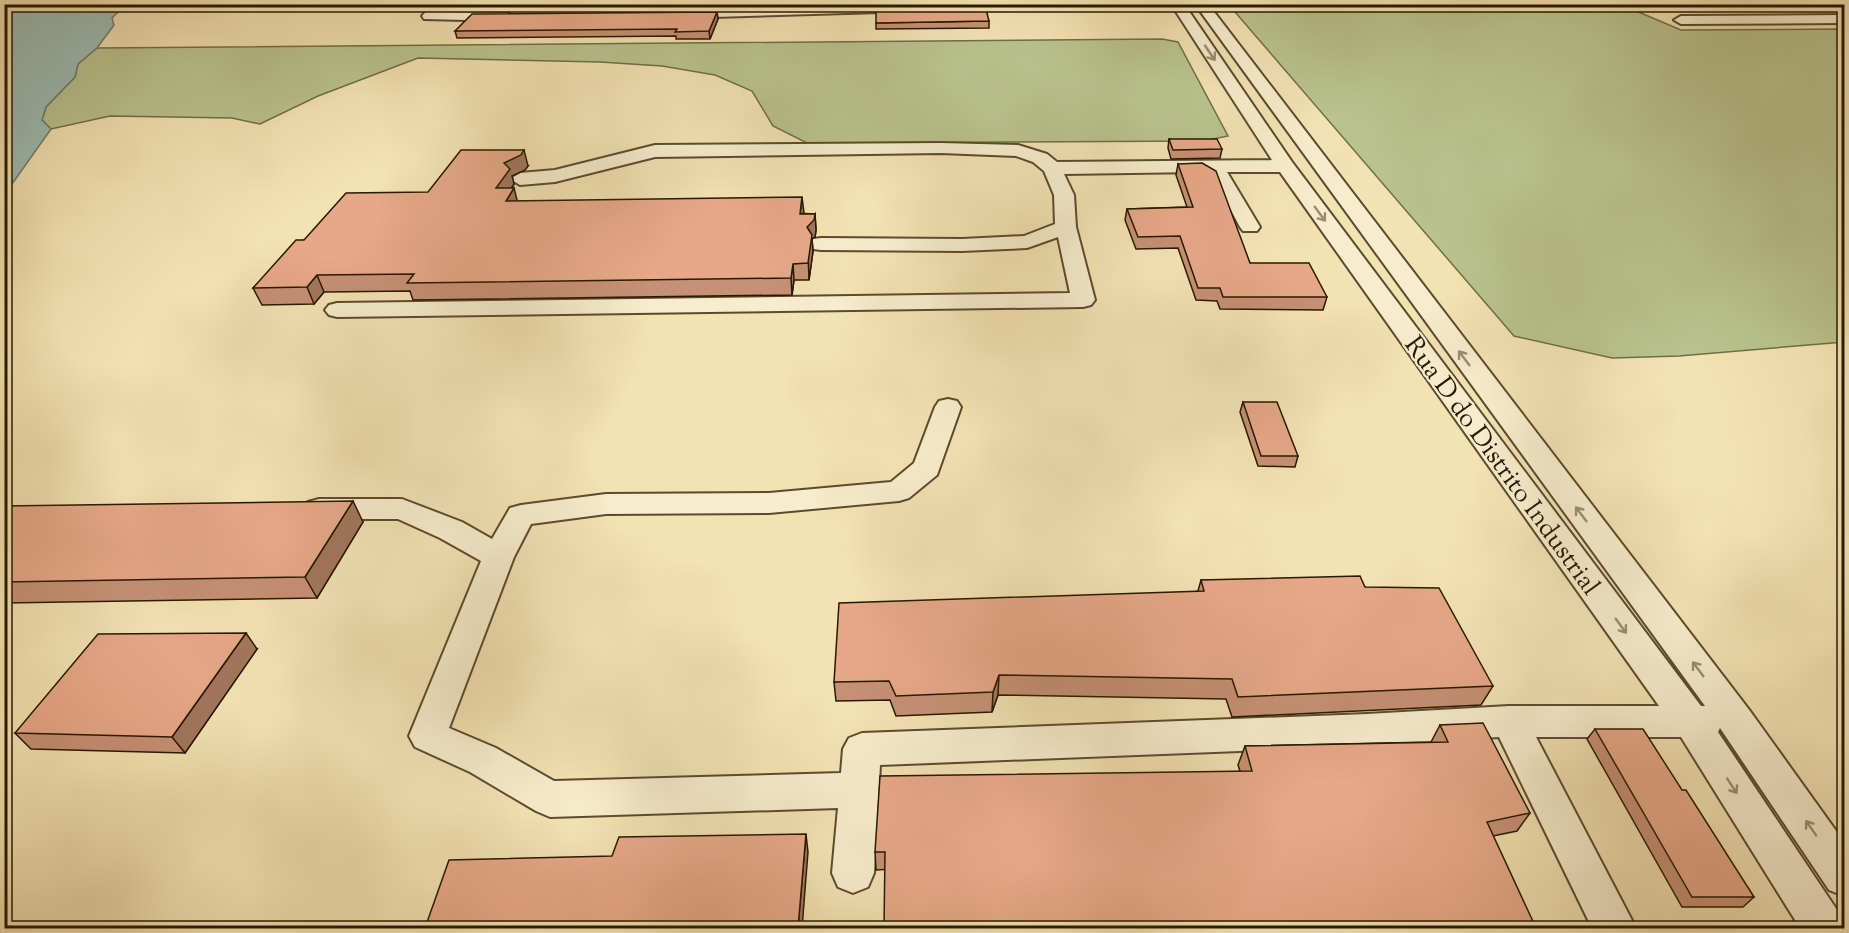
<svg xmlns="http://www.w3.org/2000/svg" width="1849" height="933" font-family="'Sorts Mill Goudy',serif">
  <rect width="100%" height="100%" fill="#f3e2b2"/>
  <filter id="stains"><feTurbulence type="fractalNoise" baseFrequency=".00333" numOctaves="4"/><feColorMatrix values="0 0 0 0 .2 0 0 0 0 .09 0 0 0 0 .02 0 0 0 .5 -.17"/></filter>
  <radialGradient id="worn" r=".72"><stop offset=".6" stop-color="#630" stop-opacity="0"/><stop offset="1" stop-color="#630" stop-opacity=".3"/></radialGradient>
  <g fill="#b9c38d" stroke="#706e48" stroke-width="1.5">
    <polygon points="1622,5 1681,30 1844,29 1844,342 1679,356 1612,358 1514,336 1229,5"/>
    <polygon points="1162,39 1178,42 1228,136 1203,141 807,143 773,126 752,91 715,75 662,66 600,62 418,58 318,96 260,124 232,118 110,116 51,129 42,120 46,107 75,77 78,64 97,48"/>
  </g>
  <polygon fill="#9dbdb3" stroke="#6e7b6c" stroke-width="1.5" points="5,4 125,5 112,18 114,25 97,48 78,64 75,77 46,107 42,120 51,129 5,194"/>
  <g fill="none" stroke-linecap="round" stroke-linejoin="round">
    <defs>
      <g id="minor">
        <polygon points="433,4 448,4 441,12 507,13 514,17 507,21 424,19 422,16"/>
        <polygon points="862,4 1025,4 1019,8 680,18 673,14 680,10"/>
        <polygon points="1171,4 1184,4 1292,162 1701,706 1705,706 1195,4 1208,4 1750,711 1844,842 1844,896 1829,890 1720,728 1718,732 1839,913 1844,928 1800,928 1681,737 1536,737 1636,928 1592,928 1499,737 1367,746 880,765 874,873 868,887 853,893 838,887 832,873 838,808 550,817 536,811 470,772 415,747 409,736 481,561 440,538 398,519 319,519 308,516 304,509 308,502 319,499 402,499 462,522 492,539 510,508 521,505 606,494 769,493 891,482 914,463 935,407 939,401 948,399 957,401 961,407 937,475 909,498 899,501 769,513 606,514 531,524 514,557 449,728 496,748 554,781 841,773 843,749 849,738 862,733 1367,714 1509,706 1659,706 1280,172 1227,172 1260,227 1257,231 1243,231 1240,227 1215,181 1201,172 1064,174 1074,195 1076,227 1095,300 1091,305 1083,307 337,317 329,315 325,310 329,305 337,303 1070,293 1058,237 1027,248 962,251 821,250 813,249 810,244 813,239 821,238 962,239 1024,236 1055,224 1054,195 1044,171 1033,162 1016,156 941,153 655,157 555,182 520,185 510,179 520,173 555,170 655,145 941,143 1018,145 1047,154 1057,162 1272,160"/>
        <polygon points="1844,15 1844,23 1681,24 1674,20 1681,16"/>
      </g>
    </defs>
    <use href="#minor" stroke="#5b4b2e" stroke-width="4"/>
    <use href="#minor" fill="#f7eccd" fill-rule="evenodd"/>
  </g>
  <g fill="#c69074" stroke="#281902" stroke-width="1.5">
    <polygon points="475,4 724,4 724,6 476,9"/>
    <polygon points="717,12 718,19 710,39 676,39 676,36 457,38 455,31"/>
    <polygon points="989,21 989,28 876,29 876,23"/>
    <polygon points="1169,139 1222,149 1220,158 1171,159 1168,148"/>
    <polygon points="1178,164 1250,263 1327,297 1323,310 1220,309 1217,301 1196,300 1178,248 1136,249 1125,220 1127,209 1187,207 1176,175"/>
    <polygon points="528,166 525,170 512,176 514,184 512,188 517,201 815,214 816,230 815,237 812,239 813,251 809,280 794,280 792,295 413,300 410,291 324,292 314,304 262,305 253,288 304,240"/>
    <polygon points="1243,402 1298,456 1295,467 1258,466 1240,412"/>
    <polygon points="4,506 363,522 317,598 4,603"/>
    <polygon points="1201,580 1365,587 1493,686 1481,705 1232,717 1226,699 998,695 992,712 896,716 890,700 836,701 834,682 1198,591"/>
    <polygon points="257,649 185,753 31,749 15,733"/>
    <polygon points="1440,725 1530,813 1517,831 1493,836 876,870 875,852 1240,771 1238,765 1245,746 1431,742"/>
    <polygon points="1595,729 1682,790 1754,897 1743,907 1682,907 1587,739"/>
  </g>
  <g fill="#a1765e" stroke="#281902" stroke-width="1.5">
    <polygon points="717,12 718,19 710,39 709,31"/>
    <polygon points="524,150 528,166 525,170 512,176 514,184 500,204 496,188 504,163"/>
    <polygon points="514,188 518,204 506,201"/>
    <polygon points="802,197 804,213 800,214"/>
    <polygon points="815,214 816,230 815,237 812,239 813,251 809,280 807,227"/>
    <polygon points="793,264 794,280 792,295 791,278"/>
    <polygon points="317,275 324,292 314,304 307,287"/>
    <polygon points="353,501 363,522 317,598 305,577"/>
    <polygon points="246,633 257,649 185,753 172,737"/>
    <polygon points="999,675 998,695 992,712 993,692"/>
    <polygon points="806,834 808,852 802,928 798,928"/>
  </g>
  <g fill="#e6a887" stroke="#281902" stroke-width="1.5">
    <polygon points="985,5 989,21 876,23 876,8"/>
    <polygon points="717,12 709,31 675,32 677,29 455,31 472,14"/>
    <polygon points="1169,139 1217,139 1222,149 1173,150"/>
    <polygon points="461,150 524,150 521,155 504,163 510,169 496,188 514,188 506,201 802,197 800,214 815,214 814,220 807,227 812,235 808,263 793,264 791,278 407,283 414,274 317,275 307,287 253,288 296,240 304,240 346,193 428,192"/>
    <polygon points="1202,163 1216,171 1250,263 1309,263 1327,297 1223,297 1220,288 1198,288 1180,236 1138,237 1127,209 1193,207 1178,164"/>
    <polygon points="1243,402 1277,402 1298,456 1261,456"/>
    <polygon points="353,501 305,577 4,582 4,506"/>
    <polygon points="1360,576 1365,587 1439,588 1493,686 1238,697 1232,679 999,675 993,692 896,696 889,681 834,682 839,603 1204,591 1201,580"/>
    <polygon points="246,633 172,737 15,733 98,634"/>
    <polygon points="1483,723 1530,813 1487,822 1536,928 884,928 885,852 875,852 880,776 1252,771 1245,746 1448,742 1440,725"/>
    <polygon points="1595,729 1643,729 1682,790 1686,790 1754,897 1692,897"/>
    <polygon points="806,834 798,928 425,928 449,860 612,856 619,837"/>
  </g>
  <defs><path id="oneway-shaft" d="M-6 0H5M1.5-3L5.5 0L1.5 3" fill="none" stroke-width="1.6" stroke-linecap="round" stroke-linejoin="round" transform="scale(1.5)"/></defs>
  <g stroke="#9a8d72">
    <use href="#oneway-shaft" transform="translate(1210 53) rotate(56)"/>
    <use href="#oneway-shaft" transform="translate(1320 214) rotate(54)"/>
    <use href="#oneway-shaft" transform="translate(1464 358) rotate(-127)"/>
    <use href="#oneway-shaft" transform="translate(1581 514) rotate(-127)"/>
    <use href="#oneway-shaft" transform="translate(1621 626) rotate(54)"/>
    <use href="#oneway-shaft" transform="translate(1698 669) rotate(-127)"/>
    <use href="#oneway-shaft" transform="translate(1732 786) rotate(57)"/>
    <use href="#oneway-shaft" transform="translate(1811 828) rotate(-125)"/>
  </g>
  <g text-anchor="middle" stroke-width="4.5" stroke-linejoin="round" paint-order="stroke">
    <g font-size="26" fill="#281902" stroke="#f7eccd">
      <text transform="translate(1503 465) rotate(54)" y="9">Rua D do Distrito Industrial</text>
    </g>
  </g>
  <rect width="1849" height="933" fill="none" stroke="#f3e2b2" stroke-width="24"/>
  <rect x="6" y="6" width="1837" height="921" fill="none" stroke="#281902" stroke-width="3"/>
  <rect x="12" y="12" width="1825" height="909" fill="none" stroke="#281902" stroke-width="1.5"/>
  <rect width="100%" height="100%" filter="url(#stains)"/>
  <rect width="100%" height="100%" fill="url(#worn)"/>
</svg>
